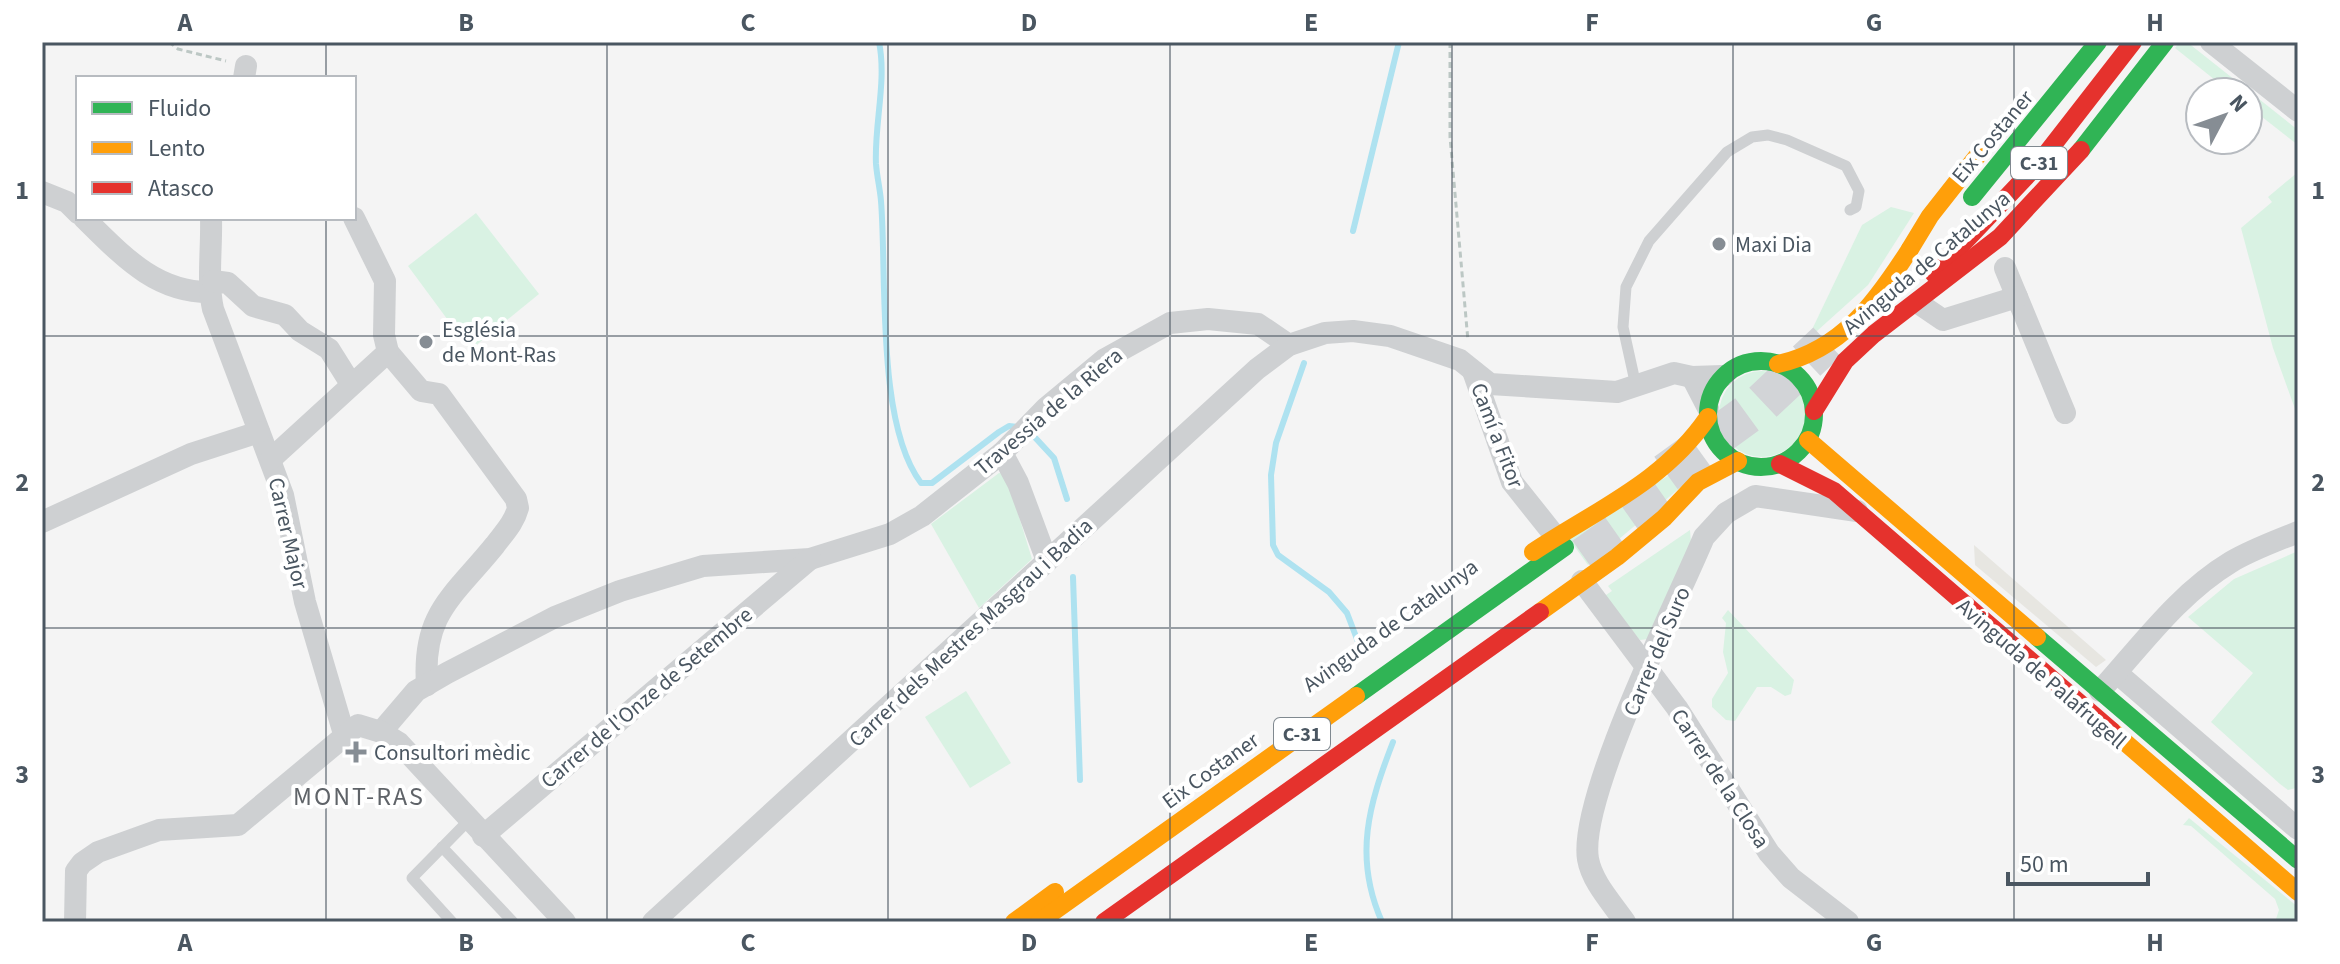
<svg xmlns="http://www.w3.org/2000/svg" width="2340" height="964" font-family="'Source Sans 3',sans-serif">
  <rect width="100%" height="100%" fill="#f4f4f4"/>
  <g fill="#d9f2e3">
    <polygon points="2180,42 2187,42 2298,130 2298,145 2248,106 2248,92 2230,92 2175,48"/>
    <polygon points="2298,172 2298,417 2273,348 2241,228 2272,202 2268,197"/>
    <polygon points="1891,207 1914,213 1868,285 1807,340 1862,225"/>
    <polygon points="476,213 539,294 470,350 408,266"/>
    <circle cx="1762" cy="414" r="43"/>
    <polygon points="1693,461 1700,471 1588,565 1567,536"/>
    <polygon points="999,473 1006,474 1032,559 979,608 931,524"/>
    <polygon points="1690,530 1691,542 1648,639 1640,640 1603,597 1612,591 1608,586"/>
    <polygon points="2298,551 2298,791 2296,788 2288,790 2280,784 2211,722 2253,673 2188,617 2234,579"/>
    <polygon points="1728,610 1794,680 1791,694 1785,696 1771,687 1757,687 1735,721 1726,720 1712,707 1712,699 1728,673 1723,652 1726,623 1722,618"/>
    <polygon points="966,691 1011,763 970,788 925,717"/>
    <polygon points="2189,818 2298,907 2298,922 2275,922 2279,910 2275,899 2191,826 2183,825"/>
  </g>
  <polygon fill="#e7e6e1" points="1974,545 2106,660 2096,667 1975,565"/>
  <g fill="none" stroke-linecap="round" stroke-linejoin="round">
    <g stroke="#aee2f0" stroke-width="6">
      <path d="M 879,42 C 887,81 874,125 876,164 C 877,177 880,189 881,201 C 887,275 876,424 921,483 L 932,483 L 999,432 L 1009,426 L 1019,427"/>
      <polyline points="1353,231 1399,42"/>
      <polyline points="1304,363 1276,443 1271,475 1273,545 1278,555 1329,592 1347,613 1360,647"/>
      <polyline points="1029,431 1054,458 1067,499"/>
      <polyline points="1073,577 1080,780"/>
      <path d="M 1382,922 C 1353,857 1369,804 1393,742"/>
    </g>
    <g stroke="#d2d4d7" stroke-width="40" stroke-dasharray="40 20" stroke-linecap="butt">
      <polyline points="1666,473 1760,405 1827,342"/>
      <polyline points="1584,557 1682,488"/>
    </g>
    <g stroke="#bcc7c4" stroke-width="3" stroke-dasharray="6 4" stroke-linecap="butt">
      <polyline points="169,42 178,49 226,61"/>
      <polyline points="1450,42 1450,137 1468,341"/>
    </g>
    <g stroke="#ced0d2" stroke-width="11">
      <polyline points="1636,386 1623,327 1626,287 1649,241 1727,152 1752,137 1768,135 1787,140 1846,166 1859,191 1856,207 1850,210"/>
      <polyline points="442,847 513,922"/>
      <polyline points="452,922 412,878 469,820"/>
    </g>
    <g stroke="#ced0d2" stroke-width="22">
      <polyline points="2211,42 2298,111"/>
      <polyline points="244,78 246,66"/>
      <polyline points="42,192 67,202 78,213"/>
      <path d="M 84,218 C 121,254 154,292 209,292"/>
      <path d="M 211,218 C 212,246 207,283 213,309 L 283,495 L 305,602 L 344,734"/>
      <polyline points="2005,268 2065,413"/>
      <polyline points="213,281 228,283 253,306 285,315 300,331 329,349 351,384"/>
      <polyline points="1918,303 1943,320 2017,297"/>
      <path d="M 388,352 L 421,391 L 439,394 L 516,499 L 518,508 C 514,523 504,533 495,545 C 453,597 422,613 427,685"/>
      <polyline points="1473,371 1512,482 1555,536"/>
      <polyline points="1692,377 1708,408"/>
      <polyline points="1002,453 1018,483 1047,561"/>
      <polyline points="271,459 388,352 384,335 385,281 354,218"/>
      <polyline points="42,522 191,454 259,432"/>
      <polyline points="1582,581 1677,708 1769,853 1791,878 1848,922"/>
      <polyline points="2117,673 2298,829"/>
      <path d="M 2100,691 C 2141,646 2178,594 2231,562 C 2251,550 2276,541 2298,532"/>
      <polyline points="381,732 416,691 447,673 555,617 620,591 703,566 810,559 890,534 922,516 1002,453 1046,408 1105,359 1170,323 1208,319 1258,324 1289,345"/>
      <polyline points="483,836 810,559"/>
      <polyline points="75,922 76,871 82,863 98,852 159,830 238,825 358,725 381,732 399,743 565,922"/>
      <polyline points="653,922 1257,369 1289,345 1325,333 1353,331 1390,336 1460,360 1490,384 1617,392 1674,373 1692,377 1723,376"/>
      <path d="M 1625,922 C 1612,903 1592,882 1588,859 C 1578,798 1677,602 1704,537 L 1726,513 L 1755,496 L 1857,511"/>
    </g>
    <g stroke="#30b455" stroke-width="18">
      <polyline points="2081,150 2165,42"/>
      <polyline points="1972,197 2098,42"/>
      <circle cx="1761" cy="414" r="53"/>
      <polyline points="2037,637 2298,860"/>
      <polyline points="1356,696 1565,547"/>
    </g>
    <g stroke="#ff9f0a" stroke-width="18">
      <polyline points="1910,249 1930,216 1978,155"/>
      <path d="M 1778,364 C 1842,350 1876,302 1910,249"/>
      <polyline points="1808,440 2037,637"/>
      <path d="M 1533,552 C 1596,510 1664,482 1708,417"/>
      <polyline points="1540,612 1617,557 1664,518 1698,482 1738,461"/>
      <polyline points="2112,731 2298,892"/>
      <polyline points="1014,922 1055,892"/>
      <polyline points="1039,922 1356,696"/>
    </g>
    <g stroke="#e5322d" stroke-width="18">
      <polyline points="1934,274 2039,163 2133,42"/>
      <polyline points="1814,411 1845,361 1874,334 2000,237 2081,150"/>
      <polyline points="1780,464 1834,491 2112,731"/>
      <polyline points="1104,922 1540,612"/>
    </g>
  </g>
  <path fill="none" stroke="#4a5661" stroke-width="2" stroke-opacity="0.55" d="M 326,42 L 326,78M 607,42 L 607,922M 888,42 L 888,922M 1170,42 L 1170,922M 1452,42 L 1452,922M 1733,42 L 1733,922M 2014,42 L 2014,922M 326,218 L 326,922M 42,336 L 2298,336M 42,628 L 2298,628"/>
  <g fill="#868d94" stroke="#fff" stroke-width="3">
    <circle cx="1719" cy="244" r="8"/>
    <circle cx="426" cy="342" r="8"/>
    <path d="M352 740h8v8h8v8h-8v8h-8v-8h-8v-8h8z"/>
  </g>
  <g text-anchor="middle" stroke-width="8" stroke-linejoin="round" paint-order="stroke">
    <g fill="#fff" stroke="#808990" stroke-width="2">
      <rect x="2011" y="147" width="56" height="32" rx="6"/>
      <rect x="1274" y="718" width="56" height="32" rx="6"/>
    </g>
    <g font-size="20" font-weight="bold" fill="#4a5661">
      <text x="2039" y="170">C-31</text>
      <text x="1302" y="741">C-31</text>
    </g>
    <g font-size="22" fill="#4a5661" stroke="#fff">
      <text transform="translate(1992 136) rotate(-50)" y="8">Eix Costaner</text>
      <text transform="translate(1926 262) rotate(-40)" y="8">Avinguda de Catalunya</text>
      <text transform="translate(1048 411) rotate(-40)" y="8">Travessia de la Riera</text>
      <text transform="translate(1498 435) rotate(69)" y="8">Camí a Fitor</text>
      <text transform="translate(289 533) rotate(77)" y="8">Carrer Major</text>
      <text transform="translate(1390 625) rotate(-36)" y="8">Avinguda de Catalunya</text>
      <text transform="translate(970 632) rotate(-43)" y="8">Carrer dels Mestres Masgrau i Badia</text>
      <text transform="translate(1656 651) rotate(-67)" y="8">Carrer del Suro</text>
      <text transform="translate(2042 673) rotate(41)" y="8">Avinguda de Palafrugell</text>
      <text transform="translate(646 697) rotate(-40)" y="8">Carrer de l'Onze de Setembre</text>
      <text transform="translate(1210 770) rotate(-36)" y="8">Eix Costaner</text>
      <text transform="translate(1721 778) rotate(57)" y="8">Carrer de la Closa</text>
    </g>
    <g font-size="22" fill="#4a5661" stroke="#fff" text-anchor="start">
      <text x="1735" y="252">Maxi Dia</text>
      <text x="442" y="337">Església<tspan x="442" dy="25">de Mont-Ras</tspan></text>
      <text x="374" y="760">Consultori mèdic</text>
    </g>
    <g font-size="26" letter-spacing="2" fill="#5f6368" stroke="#fff">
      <text x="359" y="805">MONT-RAS</text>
    </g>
  </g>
  <rect width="2340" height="964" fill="none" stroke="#ffffff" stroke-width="88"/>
  <rect x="76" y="76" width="280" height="144" fill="#ffffff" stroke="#b7bbc0" stroke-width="2"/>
  <rect x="92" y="102" width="40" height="12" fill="#30b455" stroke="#b7bbc0" stroke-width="2"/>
  <text x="148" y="116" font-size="24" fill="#4a5661">Fluido</text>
  <rect x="92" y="142" width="40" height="12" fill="#ff9f0a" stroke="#b7bbc0" stroke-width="2"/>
  <text x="148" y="156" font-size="24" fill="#4a5661">Lento</text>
  <rect x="92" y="182" width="40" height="12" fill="#e5322d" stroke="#b7bbc0" stroke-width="2"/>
  <text x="148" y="196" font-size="24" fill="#4a5661">Atasco</text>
  <g transform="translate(2224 116) rotate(49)"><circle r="38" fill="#ffffff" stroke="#b7bbc0" stroke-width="2"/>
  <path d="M0-6L14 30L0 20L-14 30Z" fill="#868d94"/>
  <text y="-12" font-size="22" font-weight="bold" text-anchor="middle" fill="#4a5661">N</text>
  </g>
  <path d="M2008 872v12h140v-12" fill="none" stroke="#4a5661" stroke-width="4"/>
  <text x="2020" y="872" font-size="24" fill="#4a5661" stroke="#ffffff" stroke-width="6" paint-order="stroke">50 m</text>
  <rect x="44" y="44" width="2252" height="876" fill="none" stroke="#4a5661" stroke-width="3"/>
  <g font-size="26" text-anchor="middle" font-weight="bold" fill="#4a5661">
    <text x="185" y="31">A</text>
    <text x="466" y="31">B</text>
    <text x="748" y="31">C</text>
    <text x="1029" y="31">D</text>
    <text x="1311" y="31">E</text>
    <text x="1592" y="31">F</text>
    <text x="1874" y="31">G</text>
    <text x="2155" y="31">H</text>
    <text x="22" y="199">1</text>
    <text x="2318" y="199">1</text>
    <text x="22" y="491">2</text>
    <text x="2318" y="491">2</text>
    <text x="22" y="783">3</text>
    <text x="2318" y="783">3</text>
    <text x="185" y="951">A</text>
    <text x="466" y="951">B</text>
    <text x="748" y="951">C</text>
    <text x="1029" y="951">D</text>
    <text x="1311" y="951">E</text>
    <text x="1592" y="951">F</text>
    <text x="1874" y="951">G</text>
    <text x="2155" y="951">H</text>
  </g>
</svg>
